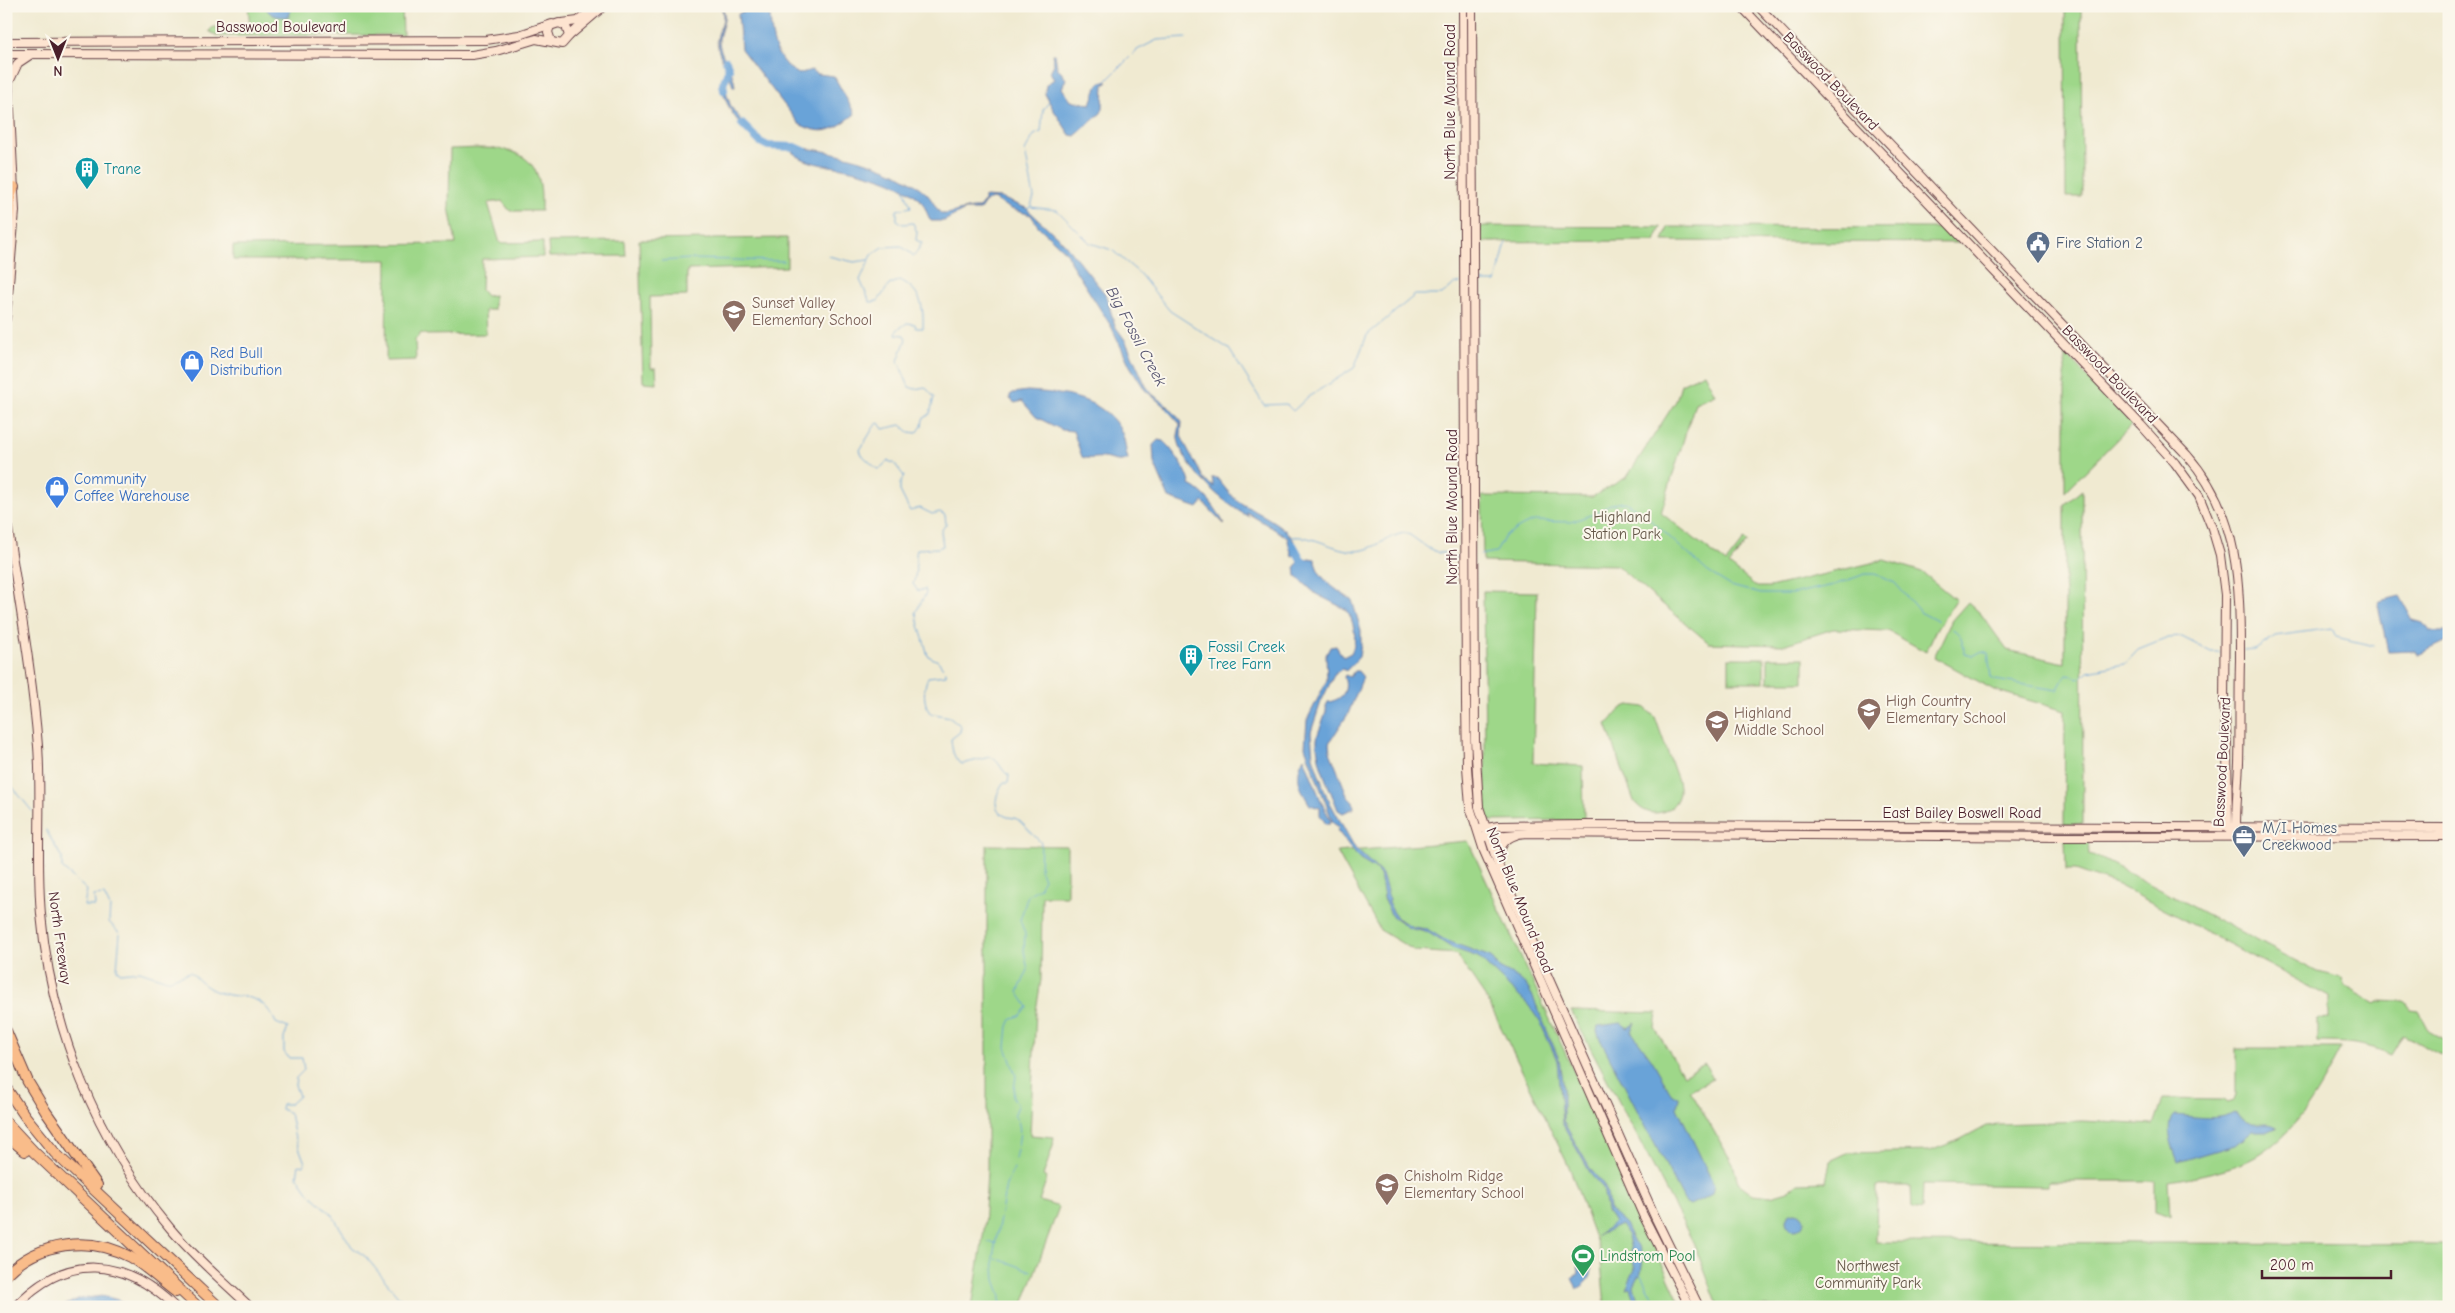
<svg xmlns="http://www.w3.org/2000/svg" width="2455" height="1313" font-family="'Comic Neue',sans-serif">
  <rect width="100%" height="100%" fill="#fbf7ec"/>
  <filter id="ink" filterUnits="userSpaceOnUse"><feTurbulence type="fractalNoise" baseFrequency=".02" numOctaves="2"/><feDisplacementMap in="SourceGraphic" scale="10" xChannelSelector="R" yChannelSelector="G"/><feConvolveMatrix kernelMatrix="1 2 1 2 8 2 1 2 1" color-interpolation-filters="sRGB"/></filter>
  <filter id="wash" filterUnits="userSpaceOnUse"><feTurbulence type="fractalNoise" baseFrequency=".0096" numOctaves="4" result="noise"/><feDisplacementMap in="SourceGraphic" scale="20" xChannelSelector="R" yChannelSelector="G"/><feGaussianBlur stdDeviation="1.12" result="paint"/><feColorMatrix in="noise" values="0 0 0 0 0 0 0 0 0 0 0 0 0 0 0 0 0 1.4 0 .05"/><feComposite in="paint" operator="in"/></filter>
  <g filter="url(#wash)">
    <rect width="100%" height="100%" fill="#f0ead1"/>
    <g fill="#9ed789" stroke="#747b5a">
      <polygon points="248,6 402,6 403,35 217,36 209,31 213,27 250,27"/>
      <polygon points="2065,6 2081,6 2082,197 2066,197"/>
      <path d="M 450,149 C 478,149 522,141 536,172 C 542,184 541,198 541,211 L 510,211 L 502,201 L 488,203 L 500,243 L 543,242 L 543,257 L 482,259 L 481,290 L 486,296 L 494,295 L 494,310 L 485,310 L 486,334 L 427,335 L 421,333 L 415,340 L 416,360 L 386,361 L 387,260 L 233,260 L 233,246 L 456,244 L 449,207 Z"/>
      <polygon points="1480,227 1484,226 1661,227 1655,241 1480,242"/>
      <polygon points="1668,227 1943,228 1958,243 1663,241"/>
      <polygon points="787,238 787,267 687,270 687,296 650,297 651,368 656,368 657,383 643,382 639,240"/>
      <polygon points="625,241 626,256 549,257 548,242"/>
      <polygon points="2065,354 2132,424 2065,492"/>
      <polygon points="1704,373 1715,394 1695,403 1661,513 1726,563 1744,540 1747,542 1729,565 1757,587 1770,587 1884,560 1922,572 1956,600 1935,632 1926,652 1888,631 1833,629 1783,645 1709,643 1616,565 1483,562 1482,496 1592,497 1627,477 1676,401 1681,384"/>
      <polygon points="2082,490 2083,824 2064,824 2065,711 1994,690 1934,657 1952,620 1968,602 1981,614 2007,650 2065,663 2065,504"/>
      <polygon points="1483,591 1537,592 1533,763 1583,766 1584,820 1486,821"/>
      <rect x="1729" y="658" width="35" height="24"/>
      <rect x="1768" y="658" width="36" height="24"/>
      <path d="M 1629,705 L 1644,707 L 1655,717 L 1678,781 C 1686,810 1650,825 1634,801 L 1606,724 C 1615,720 1615,709 1629,705 Z"/>
      <path d="M 2065,838 L 2088,839 L 2089,855 L 2100,858 L 2317,972 L 2342,978 L 2345,986 L 2376,1004 L 2378,1001 L 2405,1002 L 2411,1010 L 2419,1011 L 2430,1032 L 2449,1042 L 2449,1059 L 2403,1035 L 2391,1055 C 2367,1043 2344,1042 2317,1042 L 2317,1019 L 2329,1018 L 2329,997 L 2118,885 L 2076,870 L 2066,870 Z"/>
      <polygon points="1468,841 1682,1307 1605,1307 1600,1252 1570,1169 1488,1001 1456,954 1415,951 1380,930 1337,852"/>
      <polygon points="987,845 1067,846 1067,896 1042,896 1041,980 1036,1011 1030,1135 1054,1137 1053,1146 1043,1176 1047,1178 1039,1201 1059,1207 1022,1307 972,1307 984,1230 987,1170"/>
      <path d="M 1571,1011 L 1657,1013 L 1655,1028 L 1683,1075 L 1705,1064 L 1713,1079 L 1690,1090 L 1733,1164 L 1738,1183 L 1753,1194 L 1771,1196 L 1788,1191 L 1798,1183 L 1826,1182 L 1830,1161 L 1847,1153 L 1930,1151 L 1959,1140 L 1987,1125 L 2000,1124 L 2083,1121 L 2154,1125 L 2163,1099 L 2224,1100 L 2228,1103 L 2234,1101 L 2236,1095 L 2236,1048 L 2341,1048 C 2320,1089 2298,1131 2257,1156 C 2236,1169 2193,1177 2169,1181 L 2171,1216 L 2155,1211 L 2155,1181 L 2047,1181 L 2047,1186 L 1923,1184 L 1922,1210 L 1912,1208 L 1911,1186 L 1877,1186 L 1876,1242 L 2449,1244 L 2449,1307 L 1719,1307 L 1693,1242 Z"/>
    </g>
    <g fill="#69a3d8" stroke="#5a6182">
      <path d="M 265,6 L 292,6 L 289,17 C 278,17 270,17 265,6 Z"/>
      <path d="M 721,6 C 730,18 718,30 719,43 C 721,58 734,69 735,87 L 733,87 C 730,72 717,55 717,41 C 718,26 727,23 721,6 Z"/>
      <path d="M 757,6 L 769,6 C 772,34 771,60 799,74 L 811,70 L 818,74 L 834,76 L 855,114 C 834,130 825,137 799,124 L 741,49 L 738,14 Z"/>
      <polygon points="1052,54 1055,54 1057,67 1066,79 1062,88 1071,101 1091,104 1097,87 1101,82 1108,82 1104,85 1103,108 1101,113 1075,136 1070,135 1053,109 1045,94 1046,85 1054,79 1050,72 1054,64"/>
      <path d="M 722,80 L 731,107 L 749,131 L 747,131 C 733,118 725,102 720,83 Z"/>
      <path d="M 803,148 C 840,152 898,167 926,193 C 932,199 935,207 941,214 C 954,215 961,207 979,208 L 984,202 L 984,197 L 1001,198 L 1026,208 L 1064,243 L 1106,295 L 1115,326 L 1125,340 L 1146,386 L 1152,394 L 1167,405 L 1182,422 L 1181,436 L 1186,446 L 1205,481 L 1214,487 L 1212,478 L 1217,478 C 1225,488 1233,499 1244,505 C 1265,517 1295,529 1299,554 L 1292,556 L 1287,537 L 1246,512 L 1249,517 C 1223,503 1184,469 1178,439 C 1177,435 1180,429 1180,424 L 1164,406 L 1145,390 L 1130,366 L 1111,326 L 1070,262 L 1068,254 L 1038,226 L 1031,215 L 1011,209 L 993,199 L 986,201 L 980,210 L 965,210 L 944,221 L 931,221 C 927,215 925,205 920,200 C 903,182 866,173 842,168 C 825,165 806,164 792,152 Z"/>
      <path d="M 1027,391 C 1062,393 1105,397 1122,433 C 1126,442 1125,451 1128,459 C 1119,464 1113,459 1103,458 C 1095,457 1090,460 1082,457 L 1073,431 L 1062,430 L 1036,417 L 1022,401 L 1015,403 L 1010,399 L 1010,395 L 1013,393 Z"/>
      <path d="M 1158,440 L 1163,441 C 1172,449 1190,473 1190,485 C 1205,492 1217,509 1224,524 L 1203,502 L 1198,508 L 1169,498 L 1154,463 L 1153,445 Z"/>
      <path d="M 1309,558 L 1315,559 C 1316,578 1338,591 1352,600 L 1361,630 L 1361,644 L 1359,657 L 1346,671 L 1343,669 L 1335,673 L 1321,702 L 1311,732 L 1313,757 L 1327,797 L 1355,848 L 1382,874 L 1389,898 L 1388,903 L 1398,919 L 1413,927 L 1427,929 L 1445,940 L 1491,957 L 1499,968 L 1518,978 L 1526,985 L 1532,995 L 1559,1059 L 1563,1089 L 1563,1121 L 1591,1170 L 1603,1184 L 1607,1192 L 1609,1209 L 1625,1224 L 1634,1243 L 1640,1249 L 1643,1259 L 1641,1272 L 1634,1286 L 1638,1301 L 1637,1307 L 1634,1307 L 1635,1303 L 1630,1288 L 1626,1289 L 1635,1269 L 1628,1236 L 1621,1225 L 1597,1236 L 1614,1223 L 1607,1211 L 1603,1188 L 1592,1176 L 1562,1123 L 1557,1060 L 1540,1022 L 1529,1006 L 1478,957 L 1452,948 L 1429,933 L 1409,928 L 1392,916 L 1385,903 L 1380,875 L 1375,869 L 1360,860 L 1337,830 L 1339,827 L 1333,823 L 1305,747 L 1307,720 L 1327,680 L 1326,655 L 1330,647 L 1336,646 L 1343,657 L 1351,653 C 1358,640 1354,622 1347,610 L 1316,594 L 1296,576 L 1295,566 L 1299,562 Z"/>
      <polygon points="2400,596 2413,620 2423,623 2429,631 2449,631 2449,640 2418,655 2415,651 2388,652 2378,605 2380,601"/>
      <path d="M 1354,671 L 1358,671 L 1363,677 L 1348,714 L 1329,743 L 1330,752 L 1348,797 L 1353,802 L 1354,808 L 1343,813 L 1338,810 C 1330,788 1316,763 1317,739 C 1318,729 1328,714 1326,706 L 1328,702 C 1341,700 1349,692 1344,677 L 1345,675 L 1350,677 Z"/>
      <path d="M 1304,757 L 1321,801 L 1331,821 L 1330,824 L 1326,824 L 1320,815 L 1320,808 L 1310,805 C 1299,787 1294,776 1304,757 Z"/>
      <polygon points="1621,1023 1628,1028 1635,1023 1631,1031 1652,1060 1671,1093 1679,1098 1677,1107 1714,1185 1712,1194 1690,1205 1685,1202 1600,1039 1597,1031 1598,1026"/>
      <path d="M 2234,1112 L 2238,1113 C 2246,1131 2265,1118 2278,1126 L 2267,1131 L 2252,1131 L 2235,1145 L 2178,1162 C 2174,1150 2163,1126 2174,1115 C 2193,1116 2216,1122 2234,1112 Z"/>
      <circle cx="1795" cy="1221" r="9"/>
      <path d="M 1589,1263 C 1596,1275 1587,1284 1577,1289 L 1572,1277 L 1579,1274 L 1577,1267 Z"/>
      <polygon points="103,1296 122,1301 121,1307 62,1307 78,1299"/>
    </g>
    <g fill="none" stroke-linecap="round" stroke-linejoin="round">
      <g stroke="#69a3d8" stroke-width="1">
        <polyline points="1105,82 1137,50 1157,40 1186,38"/>
        <path d="M 904,189 L 911,207 L 897,210 L 897,220 L 903,224 L 913,223 L 917,232 L 916,240 L 922,243 L 914,256 L 901,246 L 883,247 L 872,255 L 860,280 L 870,302 L 878,301 L 889,285 L 900,280 C 921,290 924,307 923,328 L 916,328 L 915,324 L 907,323 L 897,330 L 896,334 L 904,335 L 906,339 L 898,361 L 909,387 L 915,389 L 925,387 L 934,397 L 930,414 L 923,419 L 922,426 L 917,433 L 909,432 L 901,425 L 883,429 L 879,423 L 875,425 L 860,450 L 862,455 L 876,468 L 879,469 L 888,461 L 894,463 L 904,476 L 900,484 L 900,491 L 910,511 L 920,508 L 932,514 L 940,512 L 945,515 L 946,524 L 941,531 L 943,546 L 938,548 L 917,549 C 914,562 918,572 913,584 L 918,591 L 925,589 L 926,593 L 916,612 C 919,628 924,640 928,656 L 938,661 L 946,672 L 946,675 L 928,677 C 923,689 923,702 930,713 L 950,717 L 961,726 L 960,732 L 951,739 C 952,749 953,759 962,764 L 990,757 C 1000,760 1001,772 1009,775 L 1008,783 L 1003,783 C 996,794 991,809 1005,816 C 1009,818 1013,817 1017,819 C 1019,820 1040,841 1041,843 L 1040,869 L 1044,879 L 1039,888 L 1028,895 L 1020,920 L 1025,934 L 1024,951 L 1028,970 L 1018,992 L 1028,1007 L 1020,1016 L 1012,1018 L 1008,1026 L 1006,1047 L 1016,1076 L 1013,1097 L 1018,1106 L 1014,1116 C 1025,1125 1017,1147 1015,1159"/>
        <polyline points="1031,206 1034,197 1025,151 1034,135 1041,132 1043,110 1049,102"/>
        <polyline points="1027,209 1030,207 1057,210 1090,243 1112,250 1139,273 1170,311 1229,349 1264,405 1286,404 1293,411 1308,397 1354,368 1367,335 1415,295 1442,295 1453,285 1460,283"/>
        <polyline points="828,256 854,262 869,260"/>
        <polyline points="661,261 690,259 784,261"/>
        <polyline points="1479,282 1496,282 1506,243"/>
        <path d="M 1291,537 C 1314,534 1333,551 1356,551 C 1372,551 1388,536 1404,533 L 1410,535 L 1428,548 L 1439,553 L 1447,553 L 1454,558 L 1462,556"/>
        <polyline points="1480,555 1496,552 1506,535 1524,525 1534,521 1571,522 1596,513 1610,504 1625,502 1643,513 1708,572 1731,586 1761,594 1792,594 1834,585 1865,574 1875,574 1895,583 1920,612 1937,621"/>
        <path d="M 1952,629 C 1962,633 1964,645 1964,654 L 1973,656 L 1982,651 L 1988,653 L 1991,678 L 1995,680 L 2057,690 L 2066,675 L 2072,676"/>
        <polyline points="2244,651 2255,650 2275,636 2332,628 2336,637 2374,646"/>
        <polyline points="2074,677 2080,678 2088,671 2125,664 2138,650 2168,638 2182,637 2211,652 2220,652"/>
        <polyline points="6,779 32,811"/>
        <path d="M 46,830 L 62,858 L 62,868 L 87,890 L 84,906 L 95,906 L 94,896 L 104,895 L 110,907 L 109,922 L 120,934 L 117,969 L 120,973 L 140,971 L 167,980 L 190,972 C 196,977 202,984 209,988 C 236,1004 259,985 276,1023 L 288,1028 L 284,1038 L 284,1052 L 289,1058 L 302,1058 L 304,1070 L 296,1078 L 295,1085 L 299,1096 L 290,1104 L 282,1104 L 281,1109 L 290,1113 L 294,1134 L 305,1163 L 304,1166 L 299,1165 L 297,1176 L 309,1193 L 331,1213 L 352,1247 L 366,1257 L 407,1307"/>
        <polyline points="988,1242 996,1243"/>
        <polyline points="995,1258 1006,1262"/>
        <polyline points="1007,1262 1031,1271"/>
        <polyline points="1639,1272 1658,1307"/>
        <polyline points="1000,1307 1001,1296 995,1280 993,1257 1006,1185 1014,1168"/>
      </g>
      <g stroke="#69a3d8" stroke-width="8">
        <polyline points="724,90 723,84 729,69 726,61"/>
        <polyline points="742,124 760,142 768,146 795,147 806,152"/>
        <polyline points="1293,545 1307,570"/>
      </g>
    </g>
  </g>
  <g filter="url(#ink)">
    <g fill="none" stroke-linecap="round" stroke-linejoin="round">
      <defs>
        <g id="secondary">
          <polyline points="1463,6 1466,703 1467,767 1470,807 1484,851 1643,1215 1690,1307"/>
          <polyline points="1472,6 1475,740 1479,807 1499,867 1656,1219 1699,1307"/>
          <polyline points="1741,6 2141,425 2175,463 2199,496 2212,528 2220,555 2225,595 2224,704 2227,743 2228,827 2232,836"/>
          <path d="M 1758,6 L 2187,455 C 2240,515 2240,584 2240,660 C 2239,694 2240,728 2239,763 C 2238,784 2236,806 2236,827 L 2232,836"/>
          <polyline points="562,23 578,21 591,11"/>
          <polyline points="6,29 15,211 6,319"/>
          <polyline points="569,36 604,6"/>
          <polyline points="6,42 486,40 519,35 552,24"/>
          <polyline points="6,54 472,55 496,51 536,39 562,44 569,36 566,26 559,23 550,26 548,32 551,41"/>
          <polyline points="11,78 18,63 30,55"/>
          <path d="M 6,515 C 17,591 32,669 38,746 C 42,802 36,858 41,914 C 51,1029 96,1140 170,1228 C 194,1257 223,1281 250,1307"/>
          <polyline points="1481,829 1498,826 1588,825 2449,828"/>
          <polyline points="1484,837 1528,833 2063,837 2449,836"/>
          <path d="M 1499,862 C 1498,849 1503,839 1516,835"/>
          <path d="M 15,1307 C 66,1252 123,1257 175,1307"/>
        </g>
        <g id="motorway">
          <polyline points="6,249 10,197 14,187"/>
          <polyline points="6,1031 28,1082 46,1112 97,1185"/>
          <polyline points="6,1088 25,1116 55,1153 219,1307"/>
          <polyline points="6,1122 34,1152 198,1307"/>
          <polyline points="6,1135 25,1151"/>
          <path d="M 6,1275 C 38,1242 89,1235 130,1257 C 146,1266 161,1281 176,1292"/>
        </g>
      </defs>
      <use href="#secondary" stroke="#633d44" stroke-width="10"/>
      <use href="#motorway" stroke="#633d44" stroke-width="12"/>
      <use href="#secondary" stroke="#fde4d0" stroke-width="8"/>
      <use href="#motorway" stroke="#f9bc8a" stroke-width="10"/>
    </g>
  </g>
  <defs>
    <symbol id="building-pin" viewBox="-11 -11 22 30"><path d="M0 17L-7.5 6A9.5 9.5 0 1 1 7.5 6Z" fill="#0f9aa8" stroke="#fbf7ec"/><path d="M-4-6H4V6H1V3H-1V6H-4ZM-2.5-4.3h1.7v1.8h-1.7ZM.8-4.3h1.7v1.8H.8ZM-2.5-1h1.7V.8h-1.7ZM.8-1h1.7V.8H.8Z" fill="#fff"/></symbol>
    <symbol id="civic-pin" viewBox="-11 -11 22 30"><path d="M0 17L-7.5 6A9.5 9.5 0 1 1 7.5 6Z" fill="#5c6f8a" stroke="#fbf7ec"/><path d="M-.6-6.5H3V-4.5H.6V-3L4-1V1h2V6H-6V1h2V-1L-.6-3ZM-1.2 2.5V6h2.4V2.5Z" fill="#fff"/></symbol>
    <symbol id="school-pin" viewBox="-11 -11 22 30"><path d="M0 17L-7.5 6A9.5 9.5 0 1 1 7.5 6Z" fill="#8d6e63" stroke="#fbf7ec"/><path d="M0-5L7-2L0 1L-7-2ZM-4 1L0 2.5L4 1V4Q0 6-4 4Z" fill="#fff"/></symbol>
    <symbol id="shop-pin" viewBox="-11 -11 22 30"><path d="M0 17L-7.5 6A9.5 9.5 0 1 1 7.5 6Z" fill="#3f7fe0" stroke="#fbf7ec"/><path d="M-5-2.5h2.3a2.7 3.5 0 0 1 5.4 0H5L5.5 6h-11ZM-1.5-2.5h3a1.5 2.3 0 0 0-3 0Z" fill="#fff"/></symbol>
    <symbol id="office-pin" viewBox="-11 -11 22 30"><path d="M0 17L-7.5 6A9.5 9.5 0 1 1 7.5 6Z" fill="#5c6f8a" stroke="#fbf7ec"/><path d="M-6-3h4V-5.5h4V-3h4V5H-6ZM-1-4.5V-3h2v-1.5ZM-6 0V1H6V0Z" fill="#fff"/></symbol>
    <symbol id="stadium-pin" viewBox="-11 -11 22 30"><path d="M0 17L-7.5 6A9.5 9.5 0 1 1 7.5 6Z" fill="#2e9e5b" stroke="#fbf7ec"/><path d="M0-5a6.5 5 0 1 0 0 10a6.5 5 0 1 0 0-10ZM-3.5-1.8h7v3.6h-7Z" fill="#fff"/></symbol>
  </defs>
  <g fill-rule="evenodd">
    <use href="#building-pin" x="73" y="155" width="28" height="38"/>
    <use href="#civic-pin" x="2024" y="229" width="28" height="38"/>
    <use href="#school-pin" x="720" y="298" width="28" height="38"/>
    <use href="#shop-pin" x="178" y="348" width="28" height="38"/>
    <use href="#shop-pin" x="43" y="474" width="28" height="38"/>
    <use href="#building-pin" x="1177" y="642" width="28" height="38"/>
    <use href="#school-pin" x="1855" y="696" width="28" height="38"/>
    <use href="#school-pin" x="1703" y="708" width="28" height="38"/>
    <use href="#office-pin" x="2230" y="823" width="28" height="38"/>
    <use href="#school-pin" x="1373" y="1171" width="28" height="38"/>
    <use href="#stadium-pin" x="1569" y="1242" width="28" height="38"/>
  </g>
  <g text-anchor="middle" stroke-width="4" stroke-linejoin="round" paint-order="stroke">
    <g font-size="15" fill="#4a1f2b" stroke="#fbf7ec">
      <text x="281" y="32">Basswood Boulevard</text>
      <text transform="translate(1831 81) rotate(46)" y="5">Basswood Boulevard</text>
      <text transform="translate(1450 102) rotate(-90)" y="5">North Blue Mound Road</text>
      <text transform="translate(2110 374) rotate(46)" y="5">Basswood Boulevard</text>
      <text transform="translate(1452 507) rotate(-90)" y="5">North Blue Mound Road</text>
      <text transform="translate(2222 762) rotate(-87)" y="5">Basswood Boulevard</text>
      <text x="1962" y="818">East Bailey Boswell Road</text>
      <text transform="translate(1520 900) rotate(68)" y="5">North Blue Mound Road</text>
      <text transform="translate(60 938) rotate(82)" y="5">North Freeway</text>
    </g>
    <g font-size="15" fill="#0d838f" stroke="#fbf7ec" text-anchor="start">
      <text x="104" y="174">Trane</text>
      <text x="1208" y="652">Fossil Creek<tspan x="1208" dy="17">Tree Farn</tspan></text>
    </g>
    <g font-size="15" fill="#4e5e75" stroke="#fbf7ec" text-anchor="start">
      <text x="2056" y="248">Fire Station 2</text>
      <text x="2262" y="833">M/I Homes<tspan x="2262" dy="17">Creekwood</tspan></text>
    </g>
    <g font-size="15" fill="#785e54" stroke="#fbf7ec" text-anchor="start">
      <text x="752" y="308">Sunset Valley<tspan x="752" dy="17">Elementary School</tspan></text>
      <text x="1886" y="706">High Country<tspan x="1886" dy="17">Elementary School</tspan></text>
      <text x="1734" y="718">Highland<tspan x="1734" dy="17">Middle School</tspan></text>
      <text x="1404" y="1181">Chisholm Ridge<tspan x="1404" dy="17">Elementary School</tspan></text>
    </g>
    <g font-size="15" fill="#366cbe" stroke="#fbf7ec" text-anchor="start">
      <text x="210" y="358">Red Bull<tspan x="210" dy="17">Distribution</tspan></text>
      <text x="74" y="484">Community<tspan x="74" dy="17">Coffee Warehouse</tspan></text>
    </g>
    <g font-size="15" fill="#635647" stroke="#fbf7ec">
      <text x="1622" y="522">Highland<tspan x="1622" dy="17">Station Park</tspan></text>
      <text x="1868" y="1271">Northwest<tspan x="1868" dy="17">Community Park</tspan></text>
    </g>
    <g font-size="15" fill="#27864d" stroke="#fbf7ec" text-anchor="start">
      <text x="1600" y="1261">Lindstrom Pool</text>
    </g>
    <g font-size="16" font-style="italic" fill="#565470" stroke="#fbf7ec">
      <text transform="translate(1137 336) rotate(62)" y="6">Big Fossil Creek</text>
    </g>
  </g>
  <rect width="2455" height="1313" fill="none" stroke="#fbf7ec" stroke-width="25"/>
  <g transform="translate(58 58) rotate(180)" stroke="#fbf7ec" stroke-width="4" paint-order="stroke">
  <path d="M0-4L9 19L0 12L-9 19Z" fill="#4a1f2b"/>
  <text y="-8" font-size="14" font-weight="bold" text-anchor="middle" fill="#4a1f2b">N</text>
  </g>
  <path d="M2262 1270v8h129v-8" fill="none" stroke="#4a1f2b" stroke-width="2.5"/>
  <text x="2270" y="1270" font-size="15" fill="#4a1f2b" stroke="#fbf7ec" stroke-width="4" paint-order="stroke">200 m</text>
</svg>
